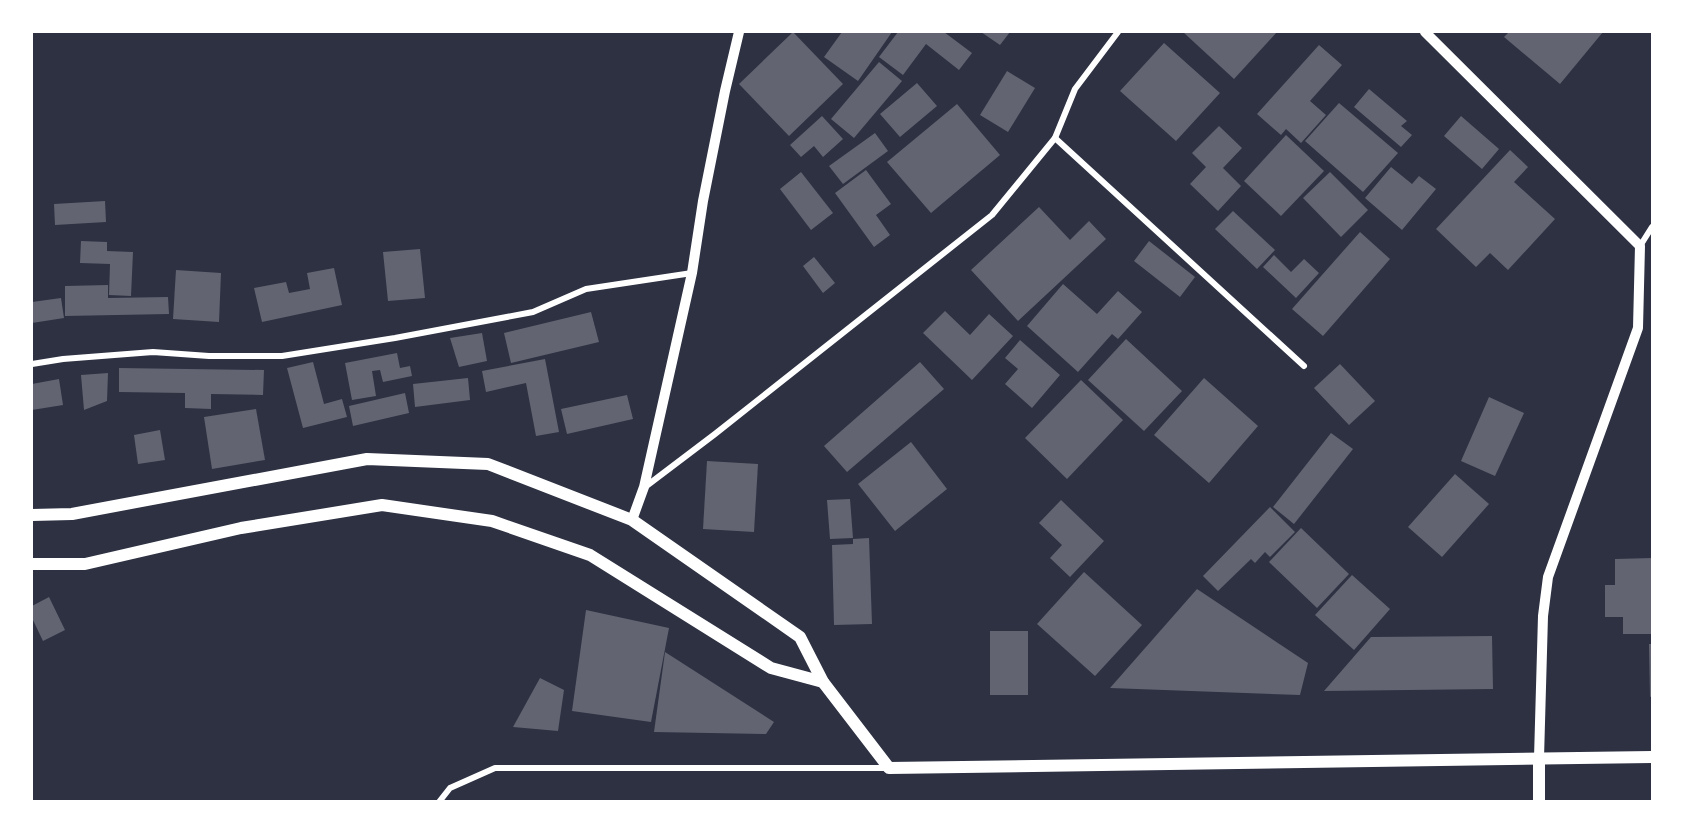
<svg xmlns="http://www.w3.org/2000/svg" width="1684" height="833" font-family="'Source Sans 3',sans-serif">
  <rect width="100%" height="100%" fill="#2d3142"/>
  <g fill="#626471">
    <polygon points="793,32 843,84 789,136 739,84"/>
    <polygon points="842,32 863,33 864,32 892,32 858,81 824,57"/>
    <polygon points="898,32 944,32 972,53 959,70 926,44 903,75 879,57"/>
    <polygon points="981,32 1010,32 1000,45"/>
    <polygon points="1183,32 1277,32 1234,79"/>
    <polygon points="1509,32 1603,32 1560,84 1504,37"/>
    <polygon points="1164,43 1220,93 1176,141 1120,91"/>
    <polygon points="1319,45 1342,65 1310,101 1326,115 1301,143 1286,129 1281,135 1257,114"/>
    <polygon points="879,62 902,81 854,138 831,119"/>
    <polygon points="1007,71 1035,88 1008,132 980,115"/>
    <polygon points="917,83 937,106 900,137 880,114"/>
    <polygon points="1369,89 1407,121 1401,126 1412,135 1401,147 1354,107"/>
    <polygon points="1339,103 1398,153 1363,192 1305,141"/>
    <polygon points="957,104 1000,155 931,213 887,162"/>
    <polygon points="822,116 843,139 823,157 814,146 801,157 790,145"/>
    <polygon points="1461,116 1499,149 1482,169 1444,136"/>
    <polygon points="1219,126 1242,148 1223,168 1241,186 1218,211 1190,184 1206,167 1192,153"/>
    <polygon points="875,133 888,151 843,184 829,166"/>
    <polygon points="1286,135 1324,171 1281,216 1244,181"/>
    <polygon points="1510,150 1528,167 1514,182 1555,219 1508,270 1490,253 1476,267 1436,229"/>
    <polygon points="1391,167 1412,184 1419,176 1436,189 1402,230 1365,198"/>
    <polygon points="866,170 891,204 876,215 890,235 874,247 835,193"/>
    <polygon points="801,172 833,213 811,230 780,189"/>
    <polygon points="1330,172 1368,210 1341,237 1303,198"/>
    <polygon points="105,201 106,222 55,225 54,204"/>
    <polygon points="1039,207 1070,240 1089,221 1106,239 1018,321 971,270"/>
    <polygon points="1233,211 1275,250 1257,269 1215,229"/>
    <polygon points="1360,232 1390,259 1323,336 1292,309"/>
    <polygon points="81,241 107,242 107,251 133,252 131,296 109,295 110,264 80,263"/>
    <polygon points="1149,241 1195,277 1180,297 1134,261"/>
    <polygon points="420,249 425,298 388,301 383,252"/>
    <polygon points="1274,255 1291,272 1304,259 1319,273 1296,298 1263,267"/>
    <polygon points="814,257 835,283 823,293 803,266"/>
    <polygon points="334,268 342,305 262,322 254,288 286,282 289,293 310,289 307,273"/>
    <polygon points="176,270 221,273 219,322 173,319"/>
    <polygon points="1063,284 1097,314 1118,291 1142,312 1118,339 1112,334 1078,372 1027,326"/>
    <polygon points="108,285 108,298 168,297 169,314 65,316 65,286"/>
    <polygon points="61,298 64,318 32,323 32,302"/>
    <polygon points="945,311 970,335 989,314 1013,336 972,380 923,333"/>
    <polygon points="591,312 599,342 511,363 504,333"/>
    <polygon points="482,333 487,361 459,367 450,338"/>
    <polygon points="1126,339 1182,391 1144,431 1088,380"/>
    <polygon points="1020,340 1060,375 1032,408 1005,384 1018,369 1005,358"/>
    <polygon points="397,353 400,368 410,366 412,376 383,382 380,370 372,371 376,396 352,400 345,363"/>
    <polygon points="545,359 559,432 536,436 526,383 486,392 482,371"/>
    <polygon points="313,362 324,404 342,399 347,417 303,428 287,368"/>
    <polygon points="920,362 944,389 847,472 824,446"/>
    <polygon points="1340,364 1375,401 1349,425 1314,388"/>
    <polygon points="119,368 264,370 263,395 211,394 211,409 185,408 185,393 119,392"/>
    <polygon points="108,373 107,401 84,410 81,375"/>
    <polygon points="468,378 470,400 415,407 413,384"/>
    <polygon points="1204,378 1258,426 1209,483 1154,435"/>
    <polygon points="59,379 63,405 32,410 32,384"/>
    <polygon points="1081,380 1123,420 1067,479 1025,438"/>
    <polygon points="405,393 409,413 353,426 349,406"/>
    <polygon points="627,395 633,419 567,434 561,409"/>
    <polygon points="1489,397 1524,413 1495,476 1461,461"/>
    <polygon points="256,409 265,460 212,469 204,417"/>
    <polygon points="160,430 165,460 138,464 134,435"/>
    <polygon points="1331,433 1353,449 1294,524 1273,507"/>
    <polygon points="911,442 947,489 895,531 858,484"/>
    <polygon points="707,461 758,464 754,532 703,529"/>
    <polygon points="1455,474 1489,504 1442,557 1408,527"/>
    <polygon points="850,499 853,538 830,539 827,500"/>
    <polygon points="1061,500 1104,541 1070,577 1050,558 1062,545 1039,523"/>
    <polygon points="1270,507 1295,532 1270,557 1265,552 1255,563 1251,559 1218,591 1203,576"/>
    <polygon points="1301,528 1349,574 1317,608 1269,562"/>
    <polygon points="869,538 872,624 834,625 832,545 853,544 853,539"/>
    <polygon points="1652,558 1652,634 1623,634 1623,617 1605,617 1605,585 1615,585 1615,559"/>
    <polygon points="1084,572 1142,625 1095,676 1037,624"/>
    <polygon points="1352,575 1390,609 1354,650 1315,615"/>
    <polygon points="1197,589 1308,663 1300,695 1110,688"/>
    <polygon points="49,597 65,630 43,641 32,618 32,606"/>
    <polygon points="586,610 669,628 651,722 572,711"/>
    <rect x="990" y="631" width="38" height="64"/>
    <polygon points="1492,636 1493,689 1324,691 1371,637"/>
    <polygon points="1649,644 1652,644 1652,696 1650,697"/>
    <polygon points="665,652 774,722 766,734 654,732"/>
    <polygon points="540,678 564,690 558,731 513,727"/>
  </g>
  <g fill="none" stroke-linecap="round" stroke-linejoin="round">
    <g stroke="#fff" stroke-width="6">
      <polyline points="1055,138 1304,366"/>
      <polyline points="1640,246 1652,227"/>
      <polyline points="32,364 63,359 153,352 209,356 282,356 395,338 533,312 586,289 692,273"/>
      <polyline points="645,487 715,434 992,215 1055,138 1075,89 1118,32"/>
      <polyline points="439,802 450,788 495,768 889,768"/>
    </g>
    <g stroke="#fff" stroke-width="10">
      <polyline points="1425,32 1640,246 1638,328 1548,577 1543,616 1539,758"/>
      <polyline points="632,520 644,487 692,273 703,201 725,91 739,32"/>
    </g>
    <g stroke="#fff" stroke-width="12">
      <polyline points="32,515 72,514 367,459 488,464 632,520 800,637 823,682 889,768 1652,757"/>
      <polyline points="32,564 85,564 241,528 382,505 492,521 590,555 771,668 823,682"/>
      <polyline points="1539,758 1539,802"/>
    </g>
  </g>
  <rect width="1684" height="833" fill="none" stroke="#ffffff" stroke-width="66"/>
</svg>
